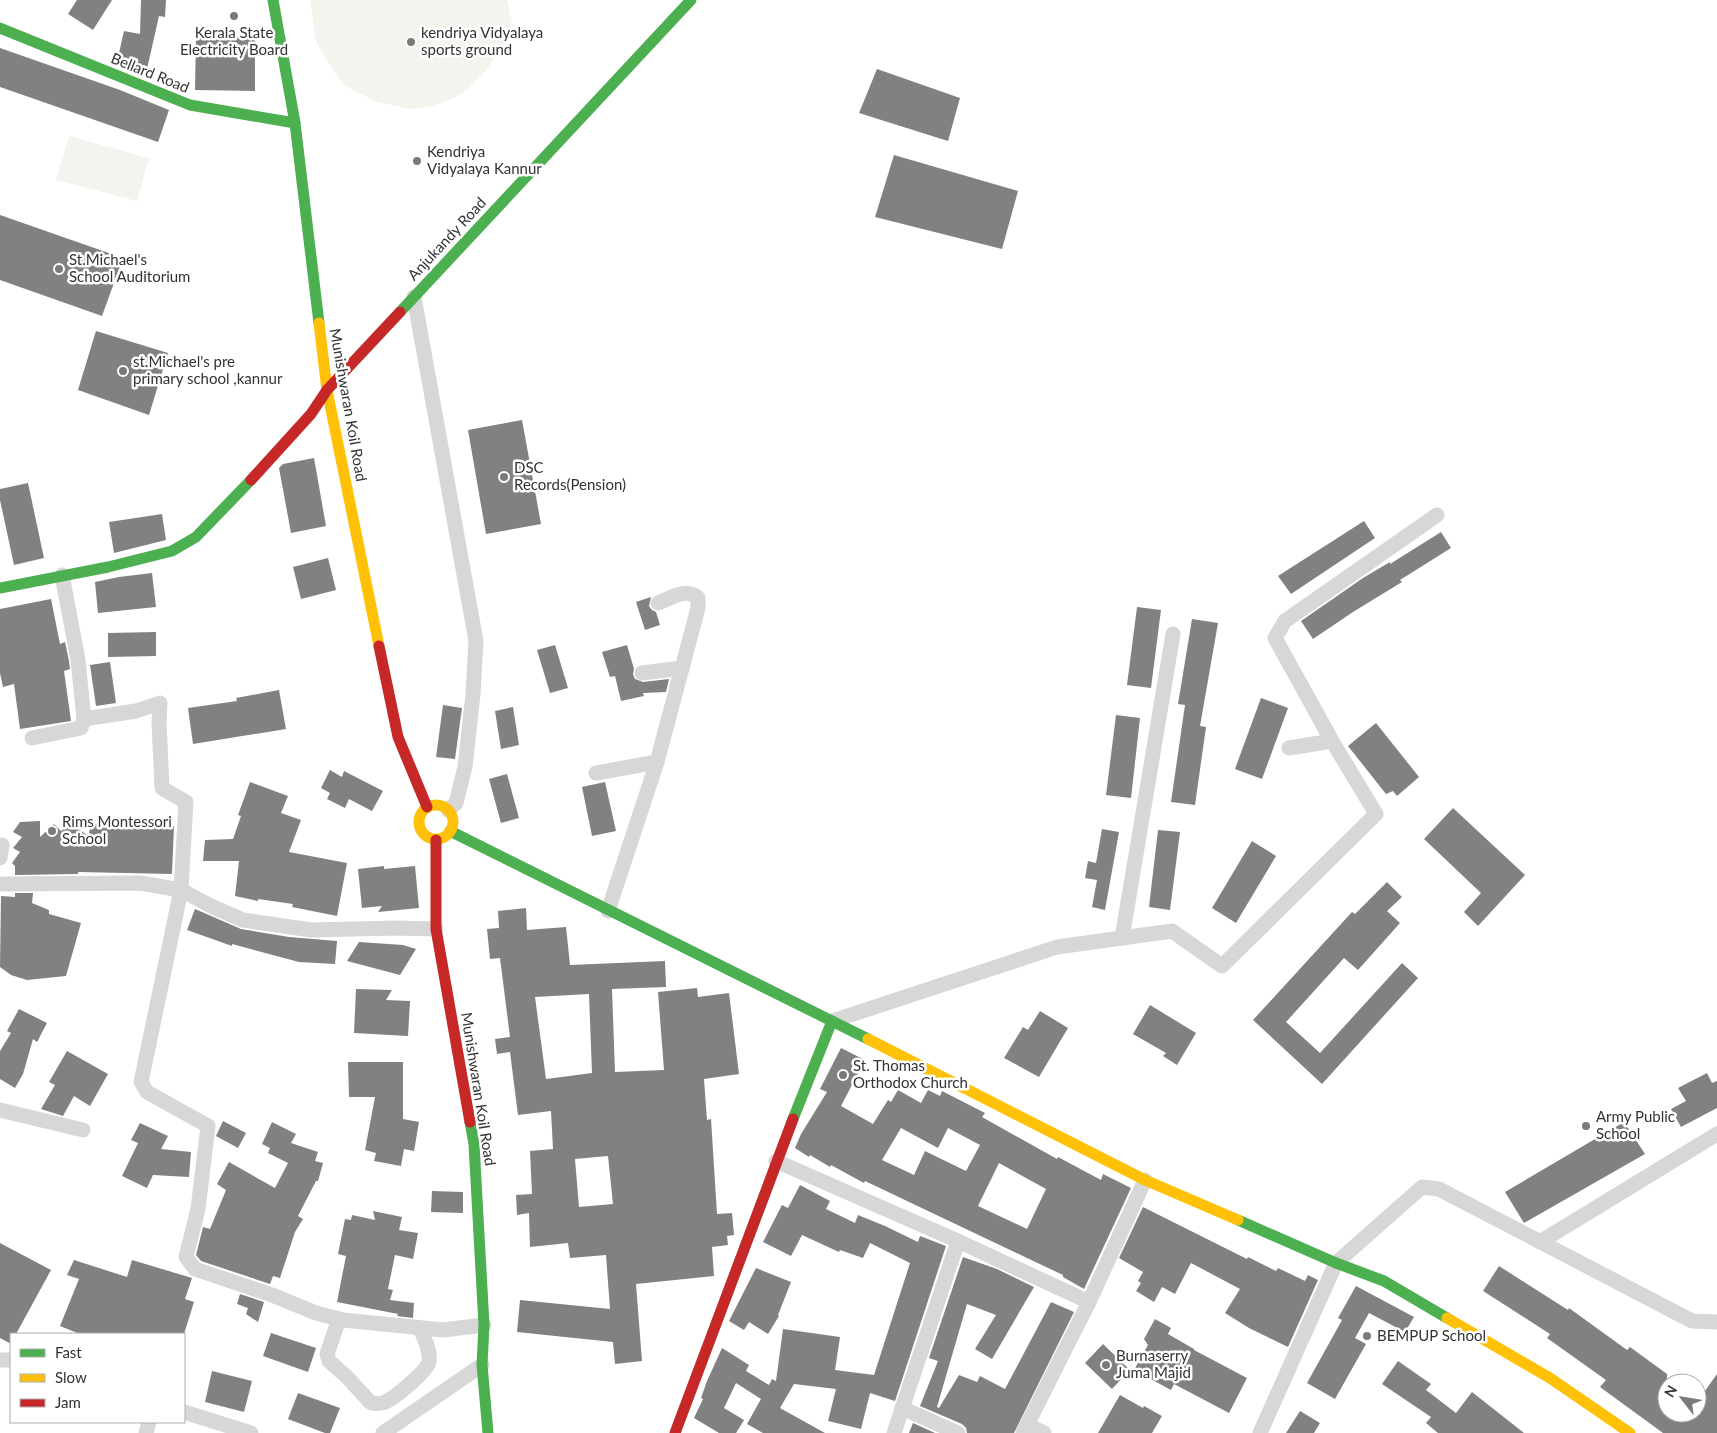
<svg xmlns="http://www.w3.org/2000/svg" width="1717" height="1433" font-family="Lato,sans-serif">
  <rect width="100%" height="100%" fill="#fff"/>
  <g fill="#f1f5ed">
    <polygon points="310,0 507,0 512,22 506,40 485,72 467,90 450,100 429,107 411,109 377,102 346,86 334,72 316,42"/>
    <polygon points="69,136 149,158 137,201 56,180"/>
  </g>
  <g fill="#818181" fill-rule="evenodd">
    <polygon points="77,0 112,0 93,30 68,14"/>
    <polygon points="141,0 166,0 165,17 159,16 147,69 117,62 124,31 140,34"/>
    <polygon points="196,37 255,37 255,91 195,90"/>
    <polygon points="0,48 120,90 169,110 158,142 0,87"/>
    <polygon points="877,69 960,98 948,141 859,113"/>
    <polygon points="894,155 1018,191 1002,249 875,217"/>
    <polygon points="0,215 123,258 102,316 0,280"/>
    <polygon points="96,331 168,353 149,415 78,390"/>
    <polygon points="522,420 541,524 486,534 468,430"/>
    <polygon points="314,458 326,526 291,533 279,468 283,464"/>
    <polygon points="28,483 44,558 14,565 0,500 0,489"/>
    <polygon points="162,514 166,540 114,553 109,522"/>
    <polygon points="1364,521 1375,538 1291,594 1278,576"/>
    <polygon points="1441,532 1451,548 1400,580 1402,582 1353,612 1313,639 1301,621 1363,578 1390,562 1390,564"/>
    <polygon points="328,558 336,590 301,599 293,567"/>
    <polygon points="152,573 156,607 98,613 95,582 119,577"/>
    <polygon points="651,597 649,606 652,610 656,612 660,625 645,630 636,602"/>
    <polygon points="51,599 60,644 65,642 69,661 70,669 64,671 71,721 20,729 14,684 3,687 0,673 0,609"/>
    <polygon points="1137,607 1161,610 1151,688 1127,685"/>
    <polygon points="1192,619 1218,623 1200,726 1206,727 1195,805 1171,802 1185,705 1178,704"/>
    <polygon points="156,632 156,656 108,657 108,633"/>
    <polygon points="555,645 568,688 550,693 537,650"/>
    <polygon points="627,645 634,669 633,674 635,679 643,682 669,679 666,692 643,693 644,696 621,701 615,676 610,677 602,652"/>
    <polygon points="110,662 116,703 96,706 90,665"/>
    <polygon points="279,690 286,729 193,744 188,708 237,701 236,698"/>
    <polygon points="1261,698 1288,708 1262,779 1235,769"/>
    <polygon points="443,705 462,708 455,759 436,757"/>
    <polygon points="513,707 519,745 501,749 495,711"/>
    <polygon points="1116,715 1140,718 1131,798 1106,795"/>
    <polygon points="1376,723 1419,777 1397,796 1393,791 1386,794 1348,746"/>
    <polygon points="330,770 342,777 344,771 383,791 372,811 349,799 345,808 327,799 330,793 321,788"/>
    <polygon points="507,774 519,818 501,823 489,779"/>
    <polygon points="250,782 288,796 281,813 301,820 289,852 347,863 337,916 292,907 293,904 258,899 258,901 235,896 239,861 203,861 205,840 233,839 241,816 238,815"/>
    <polygon points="605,782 616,831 592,836 582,787"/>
    <polygon points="1453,808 1525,875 1478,926 1464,912 1481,893 1424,839"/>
    <polygon points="40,821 40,837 54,824 61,831 70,824 89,836 90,824 174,826 172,874 78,872 78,874 15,875 15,866 12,863 20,852 13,848 22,837 13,832 20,822"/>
    <polygon points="1102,829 1119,832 1105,910 1092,907 1097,880 1085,878 1088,861 1096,863"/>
    <polygon points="1158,830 1180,832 1170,910 1149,907"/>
    <polygon points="1252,841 1276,856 1236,923 1212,908"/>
    <polygon points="384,866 384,869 415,866 419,908 378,912 382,906 362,908 358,869"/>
    <polygon points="1387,882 1402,897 1387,911 1400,923 1358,970 1344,958 1286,1022 1320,1053 1402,963 1418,978 1322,1084 1253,1020 1352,912 1355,914"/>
    <polygon points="15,893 33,893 32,903 49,910 49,914 81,923 66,976 27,980 11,975 0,967 1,896 15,897"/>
    <path d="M 526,908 L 527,930 L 566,927 L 570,965 L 665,961 L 666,987 L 612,989 L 615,1072 L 664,1070 L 658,992 L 697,988 L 698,997 L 729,993 L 739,1074 L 704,1079 L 707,1120 L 711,1119 L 717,1214 L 732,1213 L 734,1235 L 727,1236 L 728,1245 L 712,1247 L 714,1276 L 636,1284 L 642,1361 L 615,1364 L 613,1342 L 517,1332 L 520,1300 L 610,1309 L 606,1255 L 570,1258 L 568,1243 L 530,1247 L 529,1213 L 517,1215 L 516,1195 L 532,1194 L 530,1151 L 553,1149 L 551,1111 L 518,1115 L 510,1052 L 497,1054 L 495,1039 L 510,1037 L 500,958 L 490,959 L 487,929 L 499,928 L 498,911 ZM 589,994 L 592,1073 L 546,1079 L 535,997 ZM 608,1156 L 613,1204 L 579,1207 L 575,1159 Z"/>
    <polygon points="195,909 241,929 289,937 337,941 335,964 299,962 232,944 232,946 187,930"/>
    <polygon points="359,942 403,945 416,949 400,975 347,961"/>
    <polygon points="356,989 392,990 386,1000 410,1001 408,1036 354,1033"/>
    <polygon points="1150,1005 1196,1033 1177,1065 1163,1056 1166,1053 1133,1034"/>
    <polygon points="19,1009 47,1023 37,1042 33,1039 23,1074 15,1088 0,1079 0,1051 11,1033 7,1031"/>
    <polygon points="1040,1011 1068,1028 1039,1077 1004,1058 1023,1027 1028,1030"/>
    <path d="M 841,1048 L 865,1060 L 841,1106 L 873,1124 L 888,1100 L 891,1102 L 898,1090 L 921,1103 L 928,1090 L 940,1096 L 942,1091 L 985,1113 L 982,1117 L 1057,1159 L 1058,1157 L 1101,1180 L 1103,1174 L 1131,1188 L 1084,1289 L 1063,1277 L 1063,1275 L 865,1181 L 864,1183 L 831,1165 L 830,1167 L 810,1155 L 809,1157 L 795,1148 L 801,1134 L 827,1092 L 820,1089 ZM 901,1128 L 938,1148 L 948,1128 L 980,1145 L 966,1171 L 925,1151 L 914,1175 L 882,1160 ZM 999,1163 L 1046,1189 L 1027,1229 L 978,1206 Z"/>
    <polygon points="67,1051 108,1074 90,1106 74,1096 63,1116 41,1109 55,1085 49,1082"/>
    <polygon points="348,1062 403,1062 403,1119 419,1122 414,1151 404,1149 401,1166 374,1161 376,1153 365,1150 375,1097 349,1097"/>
    <polygon points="1707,1073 1712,1083 1717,1081 1717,1108 1681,1127 1671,1109 1686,1101 1678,1088"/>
    <polygon points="223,1121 246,1133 238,1148 216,1136"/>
    <polygon points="272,1122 296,1134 291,1143 318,1152 315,1161 323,1163 318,1181 316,1181 298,1216 303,1219 295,1232 280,1278 273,1276 270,1284 201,1261 196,1255 203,1227 210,1229 226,1190 217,1184 229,1162 275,1188 288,1163 268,1153 270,1148 262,1144"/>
    <polygon points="1624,1122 1645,1154 1524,1223 1505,1192"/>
    <polygon points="140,1123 168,1136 161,1149 191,1152 189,1177 153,1175 147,1188 122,1176 138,1143 131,1140"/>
    <polygon points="800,1185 830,1201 826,1209 855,1223 858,1215 885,1226 918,1242 920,1236 946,1246 895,1401 870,1393 861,1429 828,1421 836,1389 794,1384 780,1408 825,1433 763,1433 747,1424 761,1399 736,1383 724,1408 744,1420 736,1433 719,1433 694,1418 703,1399 701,1398 707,1381 722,1348 749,1365 746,1371 769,1385 772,1379 776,1381 783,1329 840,1337 835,1370 874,1375 910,1263 870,1243 863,1258 840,1250 839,1252 802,1235 791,1256 763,1242 782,1205 788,1208"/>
    <polygon points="432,1191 463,1192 463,1213 431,1212"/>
    <polygon points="1143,1207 1247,1259 1248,1257 1276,1271 1278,1268 1305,1281 1308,1275 1318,1280 1288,1347 1249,1328 1225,1313 1240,1289 1191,1263 1175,1294 1162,1287 1154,1302 1136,1291 1141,1283 1138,1281 1143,1272 1119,1258"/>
    <polygon points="373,1211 402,1217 399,1230 418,1233 413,1259 395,1255 388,1289 393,1290 390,1300 414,1303 413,1318 397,1316 398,1314 337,1302 346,1256 338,1254 345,1219 351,1220 352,1215 375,1220"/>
    <polygon points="0,1243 51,1270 16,1334 11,1334 11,1344 0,1338"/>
    <polygon points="963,1257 997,1269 1034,1287 992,1359 975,1349 996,1315 967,1304 937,1407 939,1408 959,1375 977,1382 980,1376 1005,1389 1051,1302 1074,1312 1014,1433 967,1433 966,1428 962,1424 920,1406 938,1361 929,1358"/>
    <polygon points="74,1260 127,1277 132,1260 192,1278 185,1299 194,1302 184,1334 80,1334 60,1326 79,1279 67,1275"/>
    <polygon points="1499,1266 1568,1310 1569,1308 1627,1350 1630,1347 1667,1374 1667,1413 1697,1413 1697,1402 1717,1374 1717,1433 1663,1433 1600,1387 1606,1380 1547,1338 1550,1334 1483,1291"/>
    <polygon points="756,1268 791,1282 778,1315 779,1316 768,1334 749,1322 744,1330 729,1321"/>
    <polygon points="1356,1286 1414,1317 1405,1332 1369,1313 1355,1338 1366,1344 1335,1399 1307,1383 1342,1320 1338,1318"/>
    <polygon points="240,1294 264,1302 258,1322 246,1314 248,1308 237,1304"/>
    <polygon points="1155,1319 1171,1328 1168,1334 1194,1349 1194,1350 1247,1378 1229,1413 1174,1384 1171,1390 1134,1370 1148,1345 1144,1339"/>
    <polygon points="271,1333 316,1348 308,1372 263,1356"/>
    <polygon points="1103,1344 1130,1370 1112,1389 1085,1363"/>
    <polygon points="1398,1361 1431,1384 1426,1390 1456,1413 1472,1392 1524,1433 1438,1433 1426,1423 1431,1417 1382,1384"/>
    <polygon points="212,1371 252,1381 244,1412 205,1402"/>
    <polygon points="298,1393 340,1408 330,1433 325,1433 288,1419"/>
    <polygon points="1120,1395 1143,1408 1144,1406 1162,1416 1152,1433 1098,1433"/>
    <polygon points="1300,1411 1320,1423 1314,1433 1286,1433"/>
    <polygon points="913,1423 935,1433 909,1433"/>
  </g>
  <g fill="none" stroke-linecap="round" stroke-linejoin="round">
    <g stroke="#d7d7d7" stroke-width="15">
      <polyline points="414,297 476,641 473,694 465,767 456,803 448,810"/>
      <polyline points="642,673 682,668"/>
      <polyline points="84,719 136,711 160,703 159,722 162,788 186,802 181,890 141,1082 147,1092 208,1126 198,1209 186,1257 195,1269 272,1295 316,1313 343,1320 443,1330 484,1325"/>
      <polyline points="32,738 81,728 84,719 78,660 62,575"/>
      <polyline points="1289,748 1332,741"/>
      <polyline points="596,773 657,762"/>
      <polyline points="0,858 2,845"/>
      <polyline points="0,884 140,883 181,890 213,907 243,920 311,930 397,928 436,929"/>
      <path d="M 608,911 L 657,762 L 698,608 L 698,598 C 686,587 672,598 658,603"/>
      <polyline points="1122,938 1173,634"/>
      <polyline points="832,1021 1057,947 1172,931 1222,966 1376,814 1332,741 1275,638 1285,621 1437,515"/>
      <polyline points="0,1110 83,1130"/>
      <polyline points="776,1161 958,1241 1089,1302 1023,1433"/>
      <polyline points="1540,1242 1717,1134"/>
      <polyline points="1089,1302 1145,1180"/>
      <path d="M 339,1319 L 327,1354 L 329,1361 L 347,1377 L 371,1403 C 374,1403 379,1404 382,1403 C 392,1401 426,1372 429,1362 C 431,1351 424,1338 420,1328"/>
      <polyline points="0,1360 11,1360"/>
      <polyline points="902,1408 958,1433"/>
      <polyline points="184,1412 251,1433"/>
      <polyline points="1028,1425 1044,1433"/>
      <polyline points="146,1433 149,1422"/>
      <polyline points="383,1433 482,1365"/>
      <polyline points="894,1433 958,1241"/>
      <polyline points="1260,1433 1336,1263 1422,1187 1439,1189 1692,1321 1717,1322"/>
    </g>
    <g stroke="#4caf50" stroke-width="11">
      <polyline points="273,0 295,123 319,323"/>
      <polyline points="0,28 190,105 295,123"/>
      <polyline points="400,312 691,0"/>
      <polyline points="0,588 108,567 172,551 196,537 251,480"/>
      <polyline points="450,831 868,1039"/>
      <polyline points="793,1119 832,1021"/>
      <polyline points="470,1122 474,1144 484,1325 482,1365 488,1433"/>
      <polyline points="1238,1220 1336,1263 1384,1281 1447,1318"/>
    </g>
    <g stroke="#ffc107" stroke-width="11">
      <polyline points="319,323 327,390 379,646"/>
      <circle cx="436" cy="822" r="17"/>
      <polyline points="868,1039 1145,1180 1238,1220"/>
      <polyline points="1447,1318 1550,1378 1630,1433"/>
    </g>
    <g stroke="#c62828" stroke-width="11">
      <polyline points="251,480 311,414 327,390 400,312"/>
      <polyline points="379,646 398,737 427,807"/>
      <polyline points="436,840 436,929 470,1122"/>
      <polyline points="675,1433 793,1119"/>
    </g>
  </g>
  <g fill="#7a7a7a" stroke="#fff" stroke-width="2">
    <circle cx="234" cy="16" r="5"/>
    <circle cx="411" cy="42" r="5"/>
    <circle cx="417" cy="161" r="5"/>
    <circle cx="59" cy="269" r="5"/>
    <circle cx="123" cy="371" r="5"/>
    <circle cx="504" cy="477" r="5"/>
    <circle cx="52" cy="831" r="5"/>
    <circle cx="843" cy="1075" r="5"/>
    <circle cx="1586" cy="1126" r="5"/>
    <circle cx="1367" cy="1336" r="5"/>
    <circle cx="1106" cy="1365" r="5"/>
  </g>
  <g text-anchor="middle" stroke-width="5" stroke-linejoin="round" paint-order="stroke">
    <g font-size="15" fill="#333" stroke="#fff" text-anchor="start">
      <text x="234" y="38" text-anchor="middle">Kerala State<tspan x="234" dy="17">Electricity Board</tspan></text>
      <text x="421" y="38">kendriya Vidyalaya<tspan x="421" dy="17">sports ground</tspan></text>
      <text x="427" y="157">Kendriya<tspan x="427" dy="17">Vidyalaya Kannur</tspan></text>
      <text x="69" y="265">St.Michael's<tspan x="69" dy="17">School Auditorium</tspan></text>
      <text x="133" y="367">st.Michael's pre<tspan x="133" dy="17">primary school ,kannur</tspan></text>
      <text x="514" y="473">DSC<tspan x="514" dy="17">Records(Pension)</tspan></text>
      <text x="62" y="827">Rims Montessori<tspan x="62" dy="17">School</tspan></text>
      <text x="853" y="1071">St. Thomas<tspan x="853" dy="17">Orthodox Church</tspan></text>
      <text x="1596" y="1122">Army Public<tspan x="1596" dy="17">School</tspan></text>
      <text x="1377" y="1341">BEMPUP School</text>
      <text x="1116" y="1361">Burnaserry<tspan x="1116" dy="17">Juma Majid</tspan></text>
    </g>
    <g font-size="15" fill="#333" stroke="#fff">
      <text transform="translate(150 73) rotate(22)" y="5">Bellard Road</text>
      <text transform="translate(447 239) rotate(-47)" y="5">Anjukandy Road</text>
      <text transform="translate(348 405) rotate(80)" y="5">Munishwaran Koil Road</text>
      <text transform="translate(478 1089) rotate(81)" y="5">Munishwaran Koil Road</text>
    </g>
  </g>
  <rect x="10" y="1333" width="175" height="90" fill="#ffffff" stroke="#adadad"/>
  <rect x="20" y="1349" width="25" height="8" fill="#4caf50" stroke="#adadad"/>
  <text x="55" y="1358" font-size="15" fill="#333333">Fast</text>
  <rect x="20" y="1374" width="25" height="8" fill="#ffc107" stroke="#adadad"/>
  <text x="55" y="1383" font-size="15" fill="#333333">Slow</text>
  <rect x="20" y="1399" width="25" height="8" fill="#c62828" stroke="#adadad"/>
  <text x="55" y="1408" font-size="15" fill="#333333">Jam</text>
  <g transform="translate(1682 1398) rotate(301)"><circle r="24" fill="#ffffff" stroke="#adadad"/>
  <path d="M0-4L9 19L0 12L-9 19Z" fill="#7a7a7a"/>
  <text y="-8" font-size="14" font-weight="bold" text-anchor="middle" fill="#333333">N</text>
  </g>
</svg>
